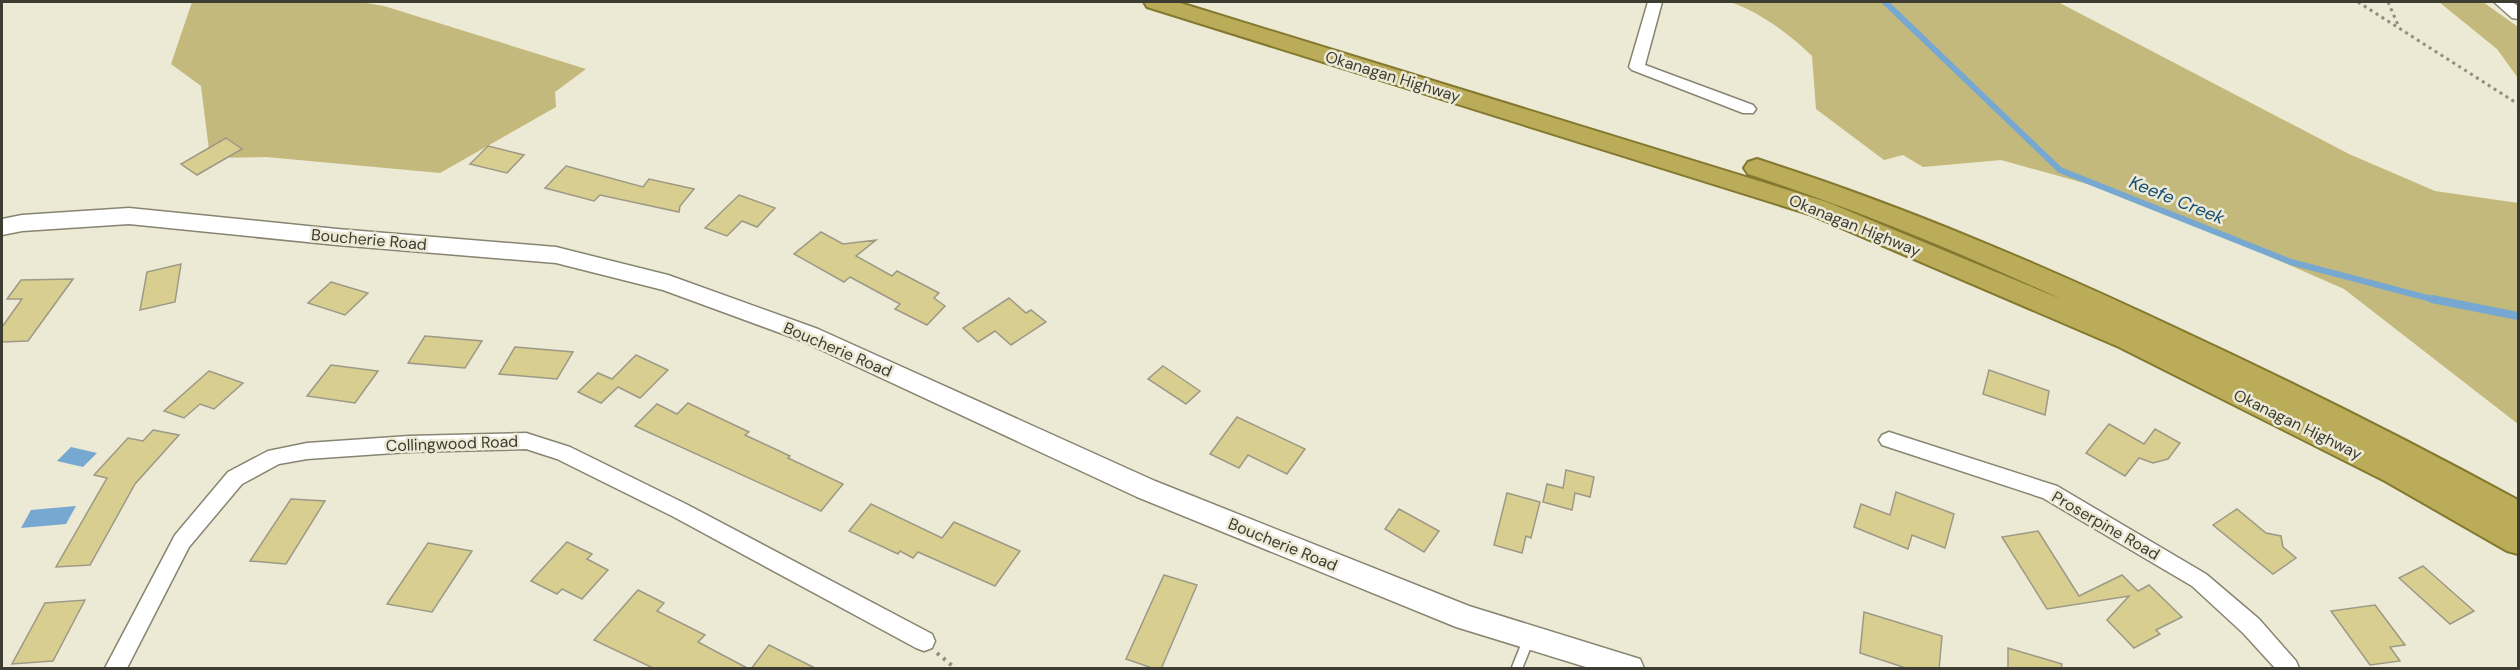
<svg xmlns="http://www.w3.org/2000/svg" width="2520" height="670" font-family="'DM Sans',sans-serif">
  <rect width="100%" height="100%" fill="#ece9d4"/>
  <g fill="#c4b97c">
    <polygon points="192,2 360,2 384,6 586,69 555,92 556,107 440,173 266,157 210,158 201,86 171,64"/>
    <path d="M 1730,2 L 2058,2 L 2349,154 L 2435,191 L 2518,203 L 2518,424 L 2344,289 L 2134,197 L 2001,160 L 1923,167 L 1903,155 L 1884,160 L 1816,109 L 1812,56 C 1789,34 1760,12 1730,2 Z"/>
    <polygon points="2439,2 2483,2 2518,27 2518,78 2497,49"/>
  </g>
  <g fill="#76a8d1">
    <polygon points="71,447 97,453 83,467 57,461"/>
    <polygon points="76,506 66,524 21,528 31,510"/>
  </g>
  <g fill="none" stroke-linecap="round" stroke-linejoin="round">
    <polyline stroke="#76a8d1" stroke-width="6" points="1885,2 2060,170 2291,262 2439,301"/>
    <polyline stroke="#76a8d1" stroke-width="8" points="2432,299 2518,316"/>
  </g>
  <g fill="#d8ce90" stroke="#9d9986" stroke-width="1.5">
    <polygon points="226,138 242,149 197,175 181,164"/>
    <polygon points="488,146 524,155 507,173 470,164"/>
    <polygon points="566,166 643,187 649,179 694,189 680,206 679,212 600,195 594,201 545,188"/>
    <polygon points="739,195 775,208 757,227 742,221 727,236 705,228"/>
    <polygon points="821,232 843,244 876,240 856,256 892,276 897,271 939,293 934,298 945,306 927,325 895,309 900,304 850,277 844,282 794,254"/>
    <polygon points="181,264 175,302 140,310 147,272"/>
    <polygon points="73,279 28,341 2,342 2,327 22,299 7,299 21,280"/>
    <polygon points="331,282 368,293 345,315 308,303"/>
    <polygon points="1009,298 1026,313 1031,310 1046,322 1011,345 995,331 978,342 963,328"/>
    <polygon points="425,336 482,341 465,368 408,363"/>
    <polygon points="515,347 573,352 557,379 499,374"/>
    <polygon points="636,355 668,370 640,398 618,387 601,403 578,392 598,373 612,379"/>
    <polygon points="331,365 378,371 355,403 307,396"/>
    <polygon points="1163,366 1200,391 1186,404 1148,379"/>
    <polygon points="1989,370 2049,391 2045,415 1983,394"/>
    <polygon points="209,371 243,383 214,409 200,404 184,418 164,411"/>
    <polygon points="688,403 749,432 745,435 790,456 788,458 843,484 821,511 635,426 657,404 677,414"/>
    <polygon points="1237,417 1305,449 1287,474 1248,455 1239,468 1210,454"/>
    <polygon points="2109,424 2144,444 2155,429 2180,443 2168,459 2153,463 2139,458 2125,476 2086,453"/>
    <polygon points="153,430 179,435 135,484 90,565 56,567 107,478 94,475 128,438 143,441"/>
    <polygon points="1566,470 1594,477 1590,497 1575,493 1572,510 1543,502 1547,484 1563,488"/>
    <polygon points="1896,492 1954,514 1945,548 1912,535 1908,549 1854,527 1861,504 1890,515"/>
    <polygon points="1507,493 1540,502 1531,538 1526,536 1522,553 1494,545"/>
    <polygon points="291,499 325,501 286,564 250,561"/>
    <polygon points="871,504 942,538 954,522 1020,551 995,586 918,552 913,558 900,551 898,554 849,531"/>
    <polygon points="1399,509 1439,531 1424,552 1385,529"/>
    <polygon points="2237,509 2266,533 2281,536 2283,547 2296,558 2273,574 2213,525"/>
    <polygon points="2038,531 2079,596 2122,575 2138,591 2149,585 2182,617 2156,630 2160,634 2134,648 2107,620 2129,596 2047,609 2002,537"/>
    <polygon points="567,542 592,554 587,559 608,570 582,599 562,589 557,594 531,581"/>
    <polygon points="428,543 472,551 432,612 387,604"/>
    <polygon points="2423,566 2474,611 2450,624 2399,578"/>
    <polygon points="1164,575 1197,585 1161,669 1155,669 1126,659"/>
    <polygon points="638,590 664,603 657,611 705,635 698,642 749,669 655,669 594,640"/>
    <polygon points="85,600 53,661 12,664 45,603"/>
    <polygon points="2375,605 2405,645 2390,647 2400,661 2370,665 2331,611"/>
    <polygon points="1864,612 1942,636 1939,669 1909,669 1860,653"/>
    <polygon points="769,645 817,669 751,669"/>
    <polygon points="2008,648 2062,664 2061,669 2008,669"/>
  </g>
  <g fill="none" stroke-linecap="round" stroke-linejoin="round">
    <defs>
      <polyline id="service" points="1517,668 1529,638"/>
      <g id="minor">
        <polygon points="1648,2 1662,2 1645,65 1753,105 1756,109 1753,113 1743,113 1632,70 1629,67"/>
        <polygon points="1889,432 2057,486 2206,574 2259,619 2296,661 2299,668 2275,668 2243,633 2192,586 2043,498 1882,445 1879,440 1882,435"/>
        <polygon points="526,433 570,447 686,504 932,634 935,641 932,648 924,651 916,648 672,516 557,459 526,449 409,452 307,459 279,464 242,484 189,547 127,668 105,668 175,535 228,472 268,451 307,443 409,436"/>
      </g>
      <polygon id="tertiary" points="2494,2 2512,2 2518,6 2518,19 2512,18"/>
      <polygon id="secondary" points="129,208 337,229 556,247 668,275 818,329 1155,481 1469,606 1640,659 1644,668 1589,668 1456,627 1137,497 802,341 663,290 556,263 337,245 129,224 22,231 2,235 2,219 22,215"/>
      <path id="trunk" d="M 1144,2 L 1177,2 L 1827,202 L 2061,299 C 1959,252 1855,209 1748,174 L 1744,168 L 1748,162 L 1757,159 L 1766,162 C 1909,208 2046,267 2182,331 C 2296,384 2408,440 2518,500 L 2518,554 L 2507,551 L 2385,481 L 2119,347 L 1809,214 L 1147,7 Z"/>
    </defs>
    <use href="#service" stroke="#878471" stroke-width="13"/>
    <use href="#minor" stroke="#878471" stroke-width="3"/>
    <use href="#tertiary" stroke="#878471" stroke-width="3"/>
    <use href="#secondary" stroke="#878471" stroke-width="3"/>
    <use href="#trunk" stroke="#837830" stroke-width="4"/>
    <g stroke="#908e7f" stroke-width="3" stroke-dasharray="3 4" stroke-linecap="butt">
      <polyline points="2358,2 2518,104"/>
      <polyline points="2388,2 2398,25"/>
    </g>
    <polyline stroke="#908e7f" stroke-width="4" stroke-dasharray="3 5" stroke-linecap="butt" points="937,653 955,668"/>
    <use href="#service" stroke="#fff" stroke-width="10"/>
    <use href="#minor" fill="#fff" fill-rule="evenodd"/>
    <use href="#tertiary" fill="#fff" fill-rule="evenodd"/>
    <use href="#secondary" fill="#fff" fill-rule="evenodd"/>
    <use href="#trunk" fill="#baac58" fill-rule="evenodd"/>
  </g>
  <g text-anchor="middle" stroke-width="5" stroke-linejoin="round" paint-order="stroke">
    <g font-size="16" fill="#3d3c33" stroke="#ece9d4">
      <text transform="translate(1393 76) rotate(17)" y="6">Okanagan Highway</text>
      <text transform="translate(1855 225) rotate(22)" y="6">Okanagan Highway</text>
      <text transform="translate(369 239) rotate(5)" y="6">Boucherie Road</text>
      <text transform="translate(838 349) rotate(23)" y="6">Boucherie Road</text>
      <text transform="translate(2298 424) rotate(26)" y="6">Okanagan Highway</text>
      <text transform="translate(452 443) rotate(-2)" y="6">Collingwood Road</text>
      <text transform="translate(2106 525) rotate(30)" y="6">Proserpine Road</text>
      <text transform="translate(1283 544) rotate(22)" y="6">Boucherie Road</text>
    </g>
    <g font-size="18" font-style="italic" fill="#144e76" stroke="#ece9d4">
      <text transform="translate(2177 200) rotate(22)" y="6">Keefe Creek</text>
    </g>
  </g>
  <rect width="2520" height="670" fill="none" stroke="#3d3c33" stroke-width="6"/>
</svg>
